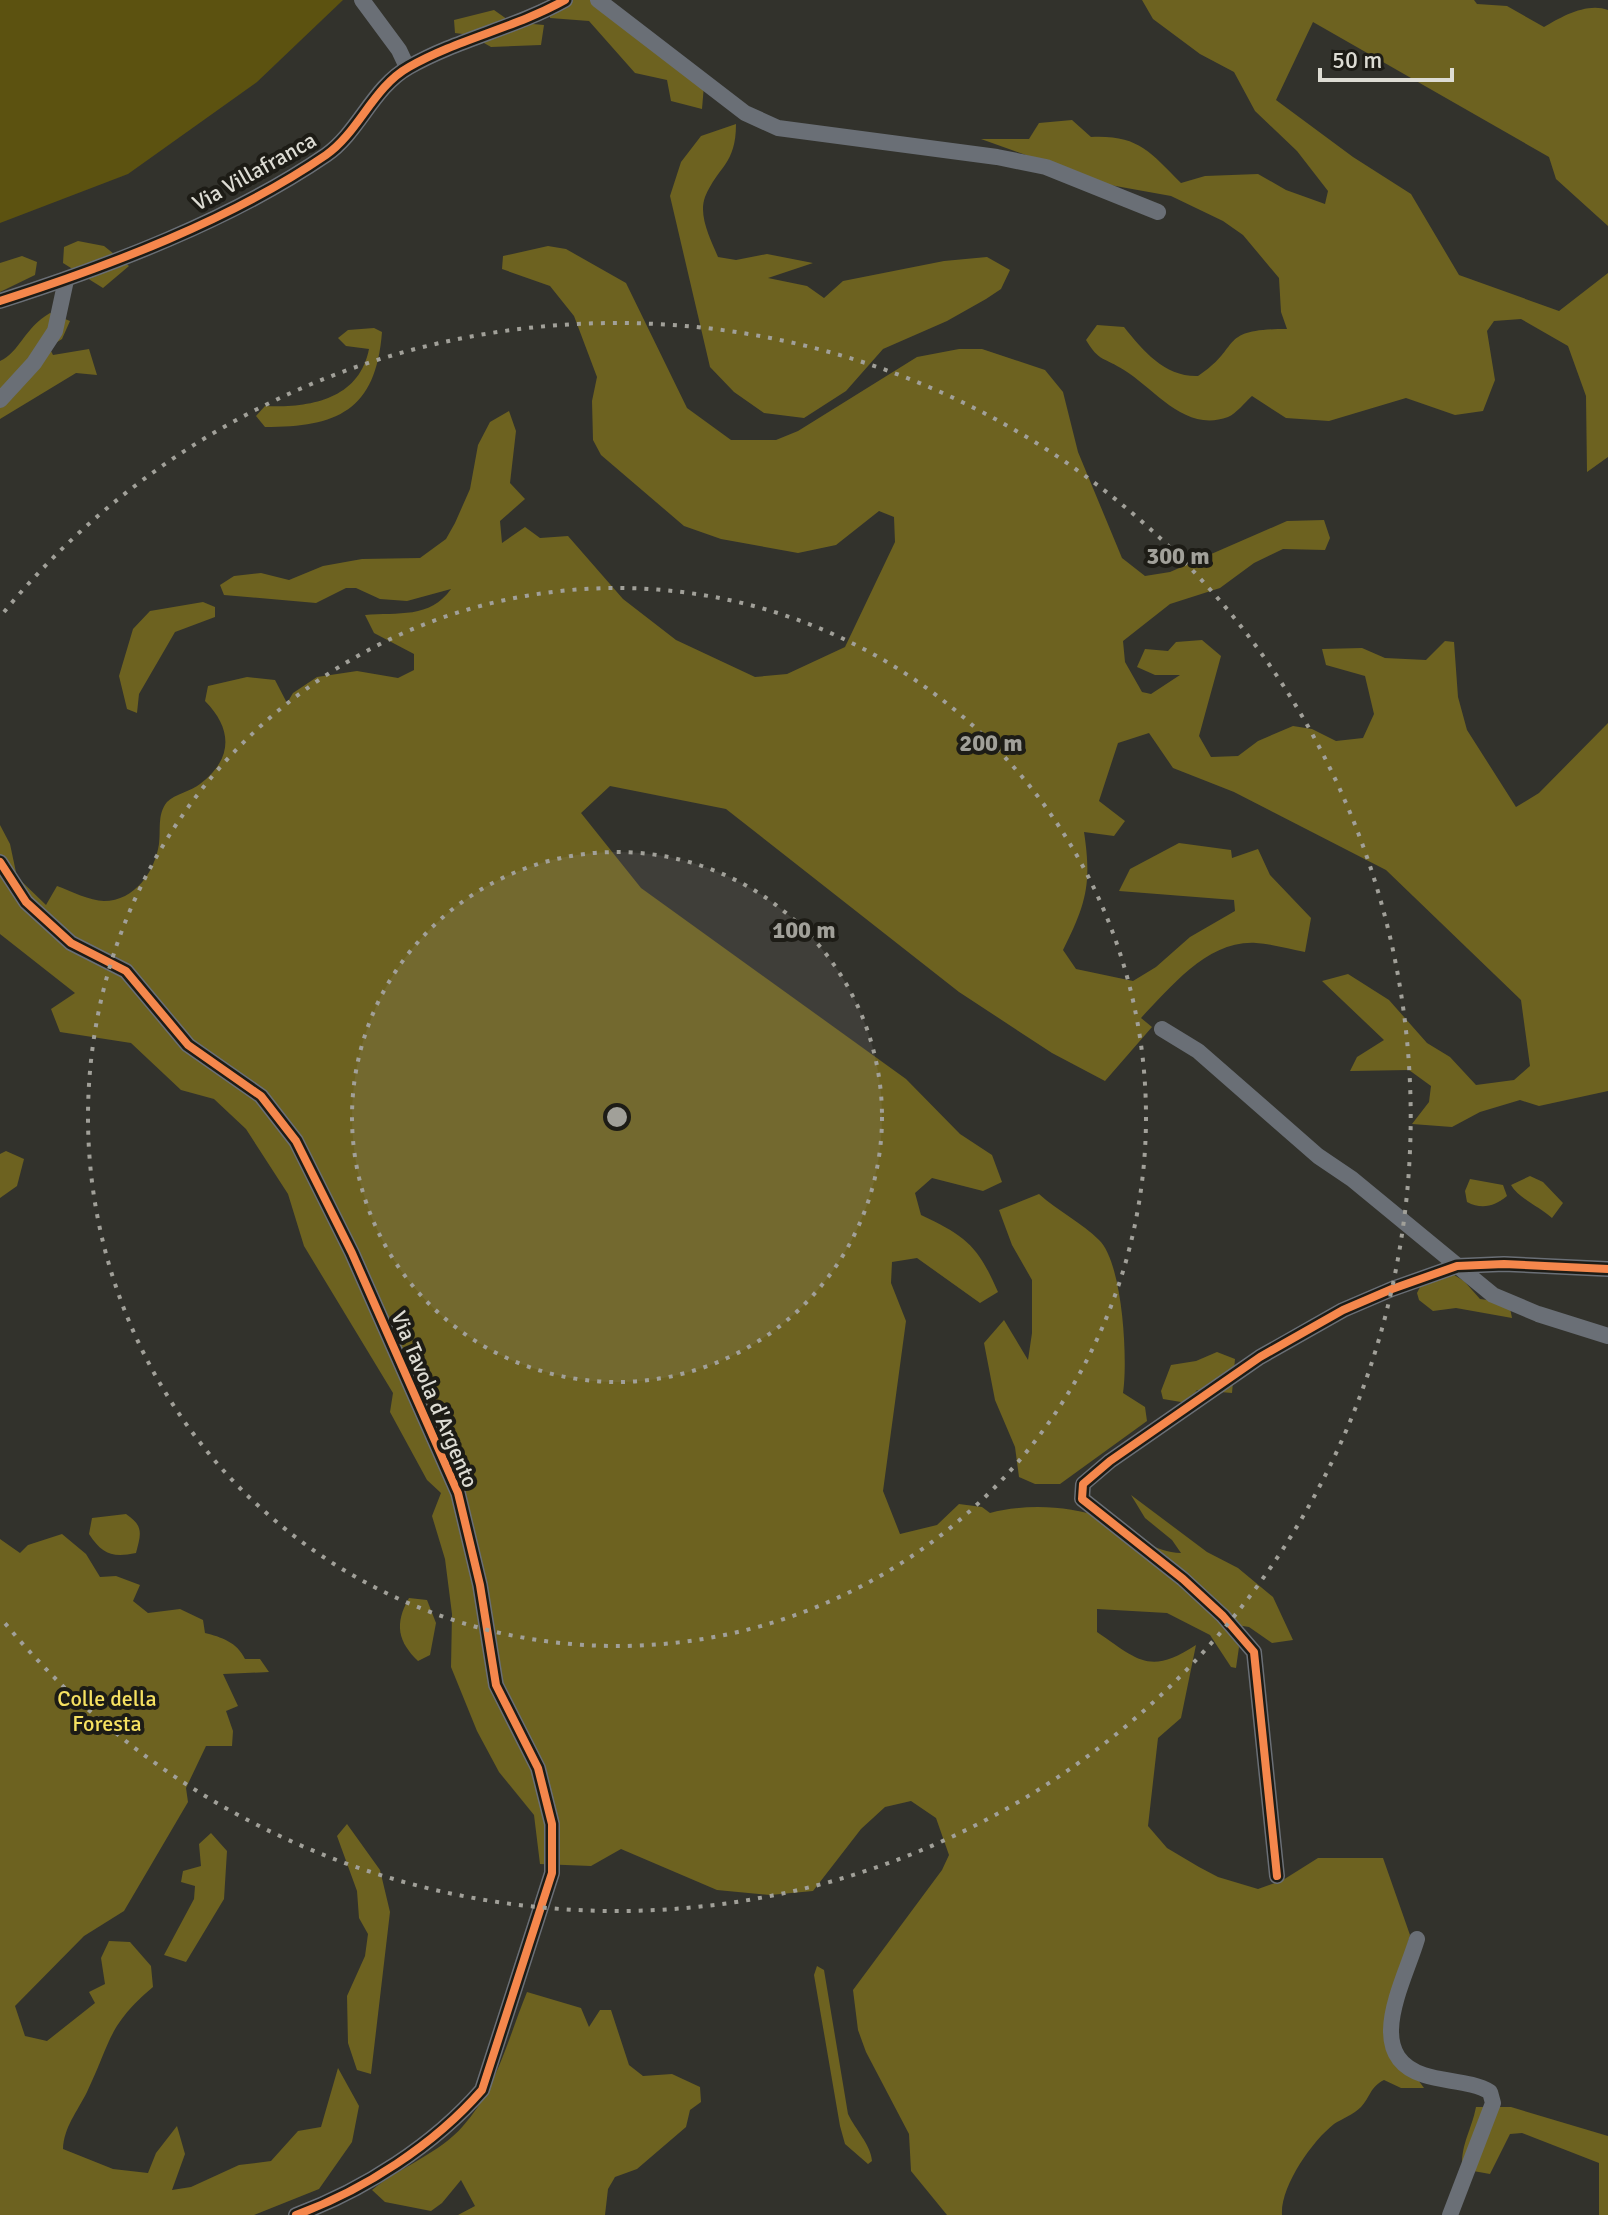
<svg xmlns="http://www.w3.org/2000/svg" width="1608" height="2215" font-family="Signika,sans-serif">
  <rect width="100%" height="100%" fill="#32322c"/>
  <polygon fill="#5c5210" points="0,0 343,0 257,82 128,174 0,223"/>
  <g fill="#6d6220">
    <polygon points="549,0 590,0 704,85 702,109 671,101 667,80 635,73 589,21 550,18"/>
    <path d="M 1142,0 L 1474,0 L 1477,4 L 1507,6 L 1544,27 C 1561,17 1587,2 1608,10 L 1608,226 L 1556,179 L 1549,157 L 1313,22 L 1276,100 L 1353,157 L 1411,194 L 1459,275 L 1559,311 L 1608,273 L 1608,457 L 1587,472 L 1586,396 L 1568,346 L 1521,319 L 1494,321 L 1487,331 L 1495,380 L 1483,411 L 1455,415 L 1406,398 L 1329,421 L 1286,418 L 1252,396 C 1245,402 1236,414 1228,417 C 1185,433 1155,389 1124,370 C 1104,357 1099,362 1086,340 L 1097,325 L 1124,327 C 1143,351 1165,377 1198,376 C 1243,347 1216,329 1287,329 L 1281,312 L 1279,278 L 1243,235 L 1223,221 L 1171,196 L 1110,185 L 981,139 L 1029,139 L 1039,123 L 1072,120 L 1091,137 C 1138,135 1149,151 1181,183 L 1205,176 L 1258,174 L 1286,190 L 1325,204 L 1328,191 L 1297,151 L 1255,111 L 1234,72 L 1200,54 L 1153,19 Z"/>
    <polygon points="494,10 511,22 544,25 541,45 491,47 470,35 455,33 454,20"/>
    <path d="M 736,124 C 736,165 718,166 705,197 C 698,216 711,240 718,257 L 736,260 L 767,254 L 813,263 L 768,278 L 807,286 L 824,298 L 843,281 L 944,261 L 987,257 L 1010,270 L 1001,289 L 986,299 L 947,321 L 883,349 L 846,391 L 804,418 L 764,413 L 734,392 L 710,367 L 670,196 L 681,162 L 701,136 Z"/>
    <polygon points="78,241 104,246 129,266 103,288 63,263 64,247"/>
    <path d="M 548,246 L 566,249 L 626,283 L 687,408 L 731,440 L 776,440 L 798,431 L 917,357 L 959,349 L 982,349 L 1045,370 L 1063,392 L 1078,452 L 1122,558 L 1145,576 L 1170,572 L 1287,521 L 1324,520 L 1330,538 L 1325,550 L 1283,549 L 1254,563 L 1220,588 L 1170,604 L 1123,641 L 1125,662 L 1142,692 L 1151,694 L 1180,675 L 1155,675 L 1137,667 L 1145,649 L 1168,651 L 1176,642 L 1202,640 L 1221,656 L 1199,736 L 1211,757 L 1238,756 L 1258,741 L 1293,726 L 1312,729 L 1336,741 L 1363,738 L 1374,714 L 1365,676 L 1326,665 L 1322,649 L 1362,648 L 1385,658 L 1426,660 L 1445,641 L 1454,642 L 1458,697 L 1467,730 L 1516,807 L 1539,793 L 1608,723 L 1608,1091 L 1539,1106 L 1520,1100 L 1480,1112 L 1452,1127 L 1412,1124 L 1429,1102 L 1431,1086 L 1409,1070 L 1350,1071 L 1357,1057 L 1384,1040 L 1322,981 L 1348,974 L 1389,1000 L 1427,1043 L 1450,1057 L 1476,1085 L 1514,1080 L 1530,1066 L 1521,1000 L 1386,870 L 1234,792 L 1173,768 L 1149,733 L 1118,743 L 1099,801 L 1125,821 L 1114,836 L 1084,832 C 1092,884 1086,904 1063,950 L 1076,969 L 1133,981 L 1156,967 L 1190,937 L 1235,911 L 1234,900 L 1119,891 L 1130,869 L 1179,843 L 1231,850 L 1232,858 L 1258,849 L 1270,875 L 1311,918 L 1305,952 C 1289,949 1272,944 1256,943 C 1208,940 1171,987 1141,1018 L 1152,1027 L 1105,1081 L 1052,1053 L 959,992 L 726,809 L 610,786 L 581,813 L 641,888 L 906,1079 L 960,1134 L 992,1155 L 1002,1182 L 983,1191 L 932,1178 L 915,1193 L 921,1215 C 966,1236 978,1246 998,1292 L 980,1303 L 917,1258 L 892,1262 L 891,1283 L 906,1321 L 883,1491 L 900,1534 L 937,1525 L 959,1504 L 982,1507 L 990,1513 C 1023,1504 1069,1505 1102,1518 C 1130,1529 1149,1552 1181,1553 L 1172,1540 L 1145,1518 L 1131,1495 L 1207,1552 L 1238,1568 L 1273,1597 L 1293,1640 L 1272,1643 L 1249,1627 L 1230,1624 L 1239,1647 L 1236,1668 L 1231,1667 L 1210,1635 L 1167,1613 L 1097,1609 L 1097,1632 C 1139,1661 1150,1675 1196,1645 L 1181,1718 L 1158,1738 L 1148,1826 L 1167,1848 L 1199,1867 L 1218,1877 L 1258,1889 L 1283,1880 L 1318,1858 L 1383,1858 L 1410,1935 L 1384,2033 L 1424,2088 L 1401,2088 L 1384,2080 C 1370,2087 1371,2096 1361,2107 C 1354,2114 1342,2119 1334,2124 C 1312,2141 1280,2187 1282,2215 L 947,2215 L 911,2171 L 909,2134 L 866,2052 L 858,2030 L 853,1990 L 942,1870 L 949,1855 L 936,1818 L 911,1801 L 885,1807 L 861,1829 L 813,1891 L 770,1895 L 717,1890 L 621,1849 L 591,1866 L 540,1864 L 534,1815 L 499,1772 L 477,1731 L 451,1667 L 452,1614 L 445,1559 L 432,1516 L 441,1493 L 427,1480 L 390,1412 L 393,1393 L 304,1246 L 288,1194 L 246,1129 L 214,1099 L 181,1090 L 131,1043 L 60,1032 L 51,1009 L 75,993 L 0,934 L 0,825 L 10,844 L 17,877 L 46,905 L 57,886 C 71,891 90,901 104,901 C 135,901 155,871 159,844 C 161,830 157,814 167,802 C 175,794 191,791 200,784 C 233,759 233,729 205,701 L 208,686 L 247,677 L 275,680 L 287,703 L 293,693 L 317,677 L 357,671 L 398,678 L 414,670 L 414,654 L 374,633 L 365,615 C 398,612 430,619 451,589 L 407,601 L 380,599 L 356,588 L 346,588 L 316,603 L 224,595 L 220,585 L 234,576 L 261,573 L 289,580 L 323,566 L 362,559 L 420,558 L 446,539 L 455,523 L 470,489 L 478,445 L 490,422 L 509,411 L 516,431 L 510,483 L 525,499 L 500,521 L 502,543 L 525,527 L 540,538 L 568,536 L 623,599 L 676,640 L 755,677 L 787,674 L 845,647 L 895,542 L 894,517 L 879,511 L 836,545 L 798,553 L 721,539 L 684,526 L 601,455 L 593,440 L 592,401 L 597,377 L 574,316 L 550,286 L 502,269 L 503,256 Z"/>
    <polygon points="22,256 37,262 35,275 0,292 0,263"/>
    <path d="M 50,313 L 70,321 L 62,339 L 49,347 L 53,355 L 89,349 L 97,375 L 76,373 L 0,419 L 0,361 C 20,352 24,328 50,313 Z"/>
    <path d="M 374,328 L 382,332 C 376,411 337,427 265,427 L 256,416 L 265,406 C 309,408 359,400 369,349 L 346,346 L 338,338 L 348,330 Z"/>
    <polygon points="203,602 215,607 215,617 175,632 139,694 137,713 127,709 119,676 133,629 150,611"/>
    <polygon points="6,1151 24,1159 17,1186 0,1198 0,1154"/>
    <path d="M 1530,1176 L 1543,1182 L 1563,1203 L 1552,1218 C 1540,1207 1518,1198 1511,1185 Z"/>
    <path d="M 1470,1179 L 1503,1185 L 1507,1196 C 1495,1206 1482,1210 1467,1202 L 1465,1191 Z"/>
    <path d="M 1039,1194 C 1058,1211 1082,1223 1099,1240 C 1123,1263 1128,1361 1123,1393 L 1145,1407 L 1147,1421 L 1060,1484 L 1035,1484 L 1019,1477 L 1015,1447 L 995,1400 L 984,1343 L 1004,1320 L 1028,1360 L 1032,1333 L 1032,1280 L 1012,1245 L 999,1210 Z"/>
    <polygon points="1446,1270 1464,1281 1480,1299 1509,1303 1512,1318 1456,1308 1433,1311 1419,1300 1417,1293 1425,1277"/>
    <polygon points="1217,1352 1235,1359 1232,1393 1197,1390 1187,1403 1163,1399 1161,1391 1171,1365 1196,1361"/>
    <path d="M 126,1514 C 144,1526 141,1534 136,1553 C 112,1558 102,1554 89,1534 L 92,1518 Z"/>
    <path d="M 62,1534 L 86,1554 L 100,1577 L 116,1576 L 140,1585 L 133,1601 L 148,1613 L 180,1609 L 203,1620 L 205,1633 C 221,1637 237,1642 245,1659 L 260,1659 L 269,1672 L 223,1674 L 238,1706 L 226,1711 L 233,1731 L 232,1746 L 206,1746 L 186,1788 L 188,1802 L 124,1911 L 84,1936 L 15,2006 L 25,2036 L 47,2041 L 95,2003 L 89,1992 L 105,1984 L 101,1958 L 109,1941 L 130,1942 L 151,1966 L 153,1987 C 107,2026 111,2042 87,2092 C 77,2112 64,2127 63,2149 L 113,2169 L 148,2173 L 156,2153 L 177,2126 L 185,2154 L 172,2190 L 191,2187 L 239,2165 L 271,2161 L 298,2131 L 321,2127 L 338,2068 L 359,2106 L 352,2142 L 319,2189 L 254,2215 L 0,2215 L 0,1539 L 20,1553 L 28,1545 Z"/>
    <path d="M 409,1598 L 427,1600 L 436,1623 L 430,1655 L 418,1661 C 398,1642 394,1624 409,1598 Z"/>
    <polygon points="347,1824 380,1870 390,1912 371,2074 357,2070 348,2043 347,1996 365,1956 368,1934 359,1918 357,1891 337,1836"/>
    <polygon points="211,1833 227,1851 224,1899 186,1962 164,1955 194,1899 195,1886 181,1882 183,1871 201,1866 199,1844"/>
    <path d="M 817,1966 L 824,1970 L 848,2114 C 855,2129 871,2145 872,2161 L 868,2164 L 845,2144 L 840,2126 L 814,1975 Z"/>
    <path d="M 527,1992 L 581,2008 L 589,2027 L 600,2010 L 611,2010 L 629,2065 L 643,2076 L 672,2074 L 700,2087 L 701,2102 L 690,2110 L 686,2127 L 637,2169 L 615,2177 L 608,2189 L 605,2215 L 458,2215 L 475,2206 L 461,2180 L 442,2203 L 431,2211 L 385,2202 L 372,2190 C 400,2167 440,2153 463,2126 C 496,2090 509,2036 527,1992 Z"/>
    <path d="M 1476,2107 L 1511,2107 L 1608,2136 L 1608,2215 L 1599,2215 L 1599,2163 L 1522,2133 L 1510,2134 L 1490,2174 L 1462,2169 C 1461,2143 1471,2132 1476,2107 Z"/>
  </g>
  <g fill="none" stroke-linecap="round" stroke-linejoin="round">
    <g stroke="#6a6f76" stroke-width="16">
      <polyline points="362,0 399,50 407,67"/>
      <polyline points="598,0 745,113 778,128 997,157 1046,167 1158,212"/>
      <path d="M 0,301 C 109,266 231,220 326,155 C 359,132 373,87 409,67 C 458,39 515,28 565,0"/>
      <polyline points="0,400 34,363 55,331 66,280"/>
      <path d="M 0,862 L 26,902 L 71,943 L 126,971 L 188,1045 L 261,1096 L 296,1141 L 352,1253 L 458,1493 L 480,1585 L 496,1685 L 538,1768 L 552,1824 L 552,1873 L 482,2090 C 434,2145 364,2190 296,2215"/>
      <polyline points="1162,1029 1198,1051 1318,1156 1352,1179 1493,1295 1538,1314 1608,1336"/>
      <polyline points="1277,1876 1254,1652 1223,1616 1183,1579 1082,1499 1083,1484 1110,1461 1260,1357 1343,1310 1392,1289 1457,1266 1504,1264 1608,1269"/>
      <path d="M 1417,1939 C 1404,1983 1362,2055 1424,2075 C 1445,2082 1472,2081 1490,2092 L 1493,2103 L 1450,2215"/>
    </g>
    <defs>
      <g id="cycleway">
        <path d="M 0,301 C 109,266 231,220 326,155 C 359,132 373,87 409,67 C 458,39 515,28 565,0"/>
        <path d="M 0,862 L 26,902 L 71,943 L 126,971 L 188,1045 L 261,1096 L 296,1141 L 352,1253 L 458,1493 L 480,1585 L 496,1685 L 538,1768 L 552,1824 L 552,1873 L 482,2090 C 434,2145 364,2190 296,2215"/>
        <polyline points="1277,1876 1254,1652 1223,1616 1183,1579 1082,1499 1083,1484 1110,1461 1260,1357 1343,1310 1392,1289 1457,1266 1504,1264 1608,1269"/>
      </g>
    </defs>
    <use href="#cycleway" stroke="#1d1c16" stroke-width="13"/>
    <use href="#cycleway" stroke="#f5874c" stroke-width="8"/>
  </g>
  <circle cx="617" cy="1117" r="265" fill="#a1a099" fill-opacity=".12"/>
  <g fill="none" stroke="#a1a099" stroke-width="4" stroke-dasharray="4 8">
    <circle cx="617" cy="1117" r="265"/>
    <circle cx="617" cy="1117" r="529"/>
    <path d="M4 612A794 794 0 1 1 4 1622"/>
  </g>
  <g text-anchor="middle" stroke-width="8" stroke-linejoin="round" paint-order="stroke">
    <g font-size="22" fill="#dddcd4" stroke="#1d1c16">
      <text transform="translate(254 171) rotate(-29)" y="8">Via Villafranca</text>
      <text transform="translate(435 1399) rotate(67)" y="8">Via Tavola d'Argento</text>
    </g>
    <g font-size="22" fill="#f6e161" stroke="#1d1c16">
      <text x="107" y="1706">Colle della<tspan x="107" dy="25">Foresta</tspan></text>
    </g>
  </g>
  <circle cx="617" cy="1117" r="12" fill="#a1a099" stroke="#1d1c16" stroke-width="4"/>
  <g font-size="24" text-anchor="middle" font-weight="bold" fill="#a1a099" stroke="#1d1c16" stroke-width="8" stroke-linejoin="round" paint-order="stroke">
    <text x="1178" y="564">300 m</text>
    <text x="991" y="751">200 m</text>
    <text x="804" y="938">100 m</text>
  </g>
  <path d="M1320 68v12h132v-12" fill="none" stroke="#dddcd4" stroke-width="4"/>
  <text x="1332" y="68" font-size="24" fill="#dddcd4" stroke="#1d1c16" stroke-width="6" paint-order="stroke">50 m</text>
</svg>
